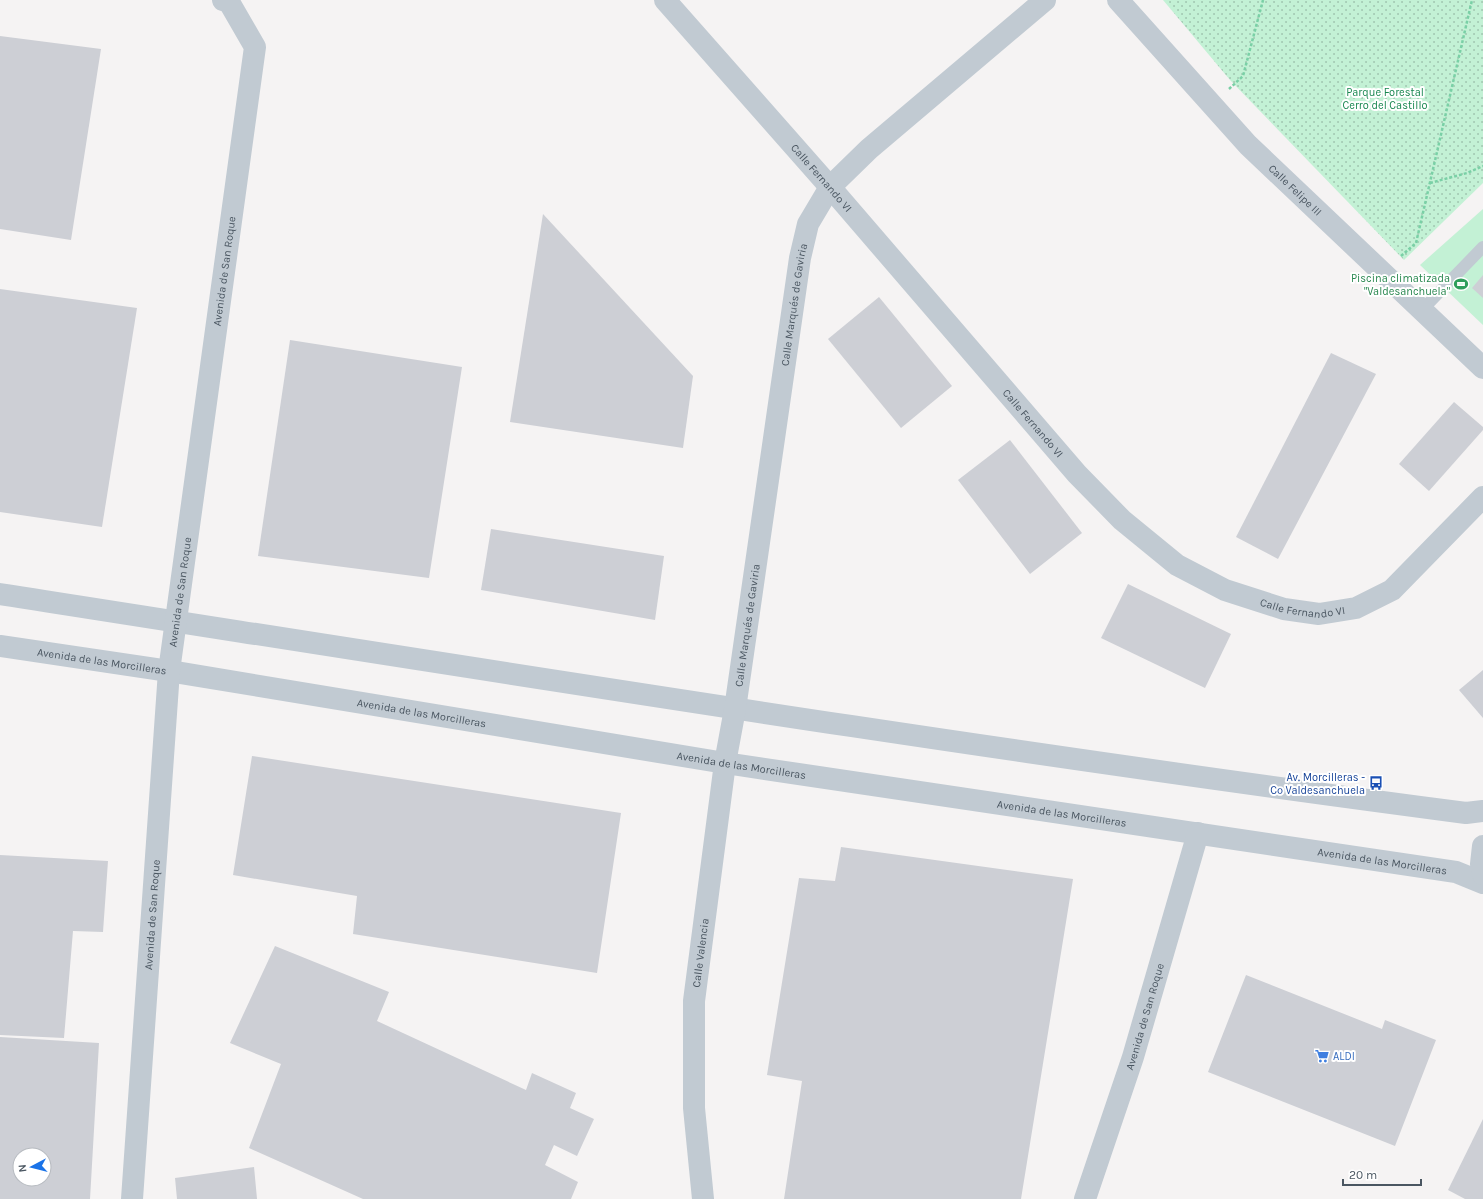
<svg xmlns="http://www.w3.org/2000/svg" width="1483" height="1199" font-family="Karla,sans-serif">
  <defs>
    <pattern id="grass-dots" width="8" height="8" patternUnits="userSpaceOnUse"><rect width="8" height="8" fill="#c3f1d5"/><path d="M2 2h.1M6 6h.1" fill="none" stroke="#a0c6b0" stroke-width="1.8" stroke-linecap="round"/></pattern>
  </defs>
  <rect width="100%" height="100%" fill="#f5f3f3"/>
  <polygon fill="url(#grass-dots)" points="1163,0 1483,0 1483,183 1404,260 1230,80"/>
  <polygon fill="#c3f1d5" points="1483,209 1483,325 1420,265"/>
  <g fill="#cdcfd5" fill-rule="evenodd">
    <polygon points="0,36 101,49 71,240 0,229"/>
    <polygon points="543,214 693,376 683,448 510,422"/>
    <polygon points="1483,275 1483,298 1472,288"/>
    <polygon points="0,289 137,308 102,527 0,512"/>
    <polygon points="879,297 952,386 901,428 828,339"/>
    <polygon points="290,340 462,367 429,578 258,556"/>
    <polygon points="1331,353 1376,374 1278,559 1236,537"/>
    <polygon points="1454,402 1483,427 1483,430 1429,491 1399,464"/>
    <polygon points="1010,440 1082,533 1030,574 958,480"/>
    <polygon points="491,529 664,556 655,620 481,590"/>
    <polygon points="1128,584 1231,634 1205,688 1101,638"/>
    <polygon points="1483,670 1483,718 1459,690"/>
    <polygon points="252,756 621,813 597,973 353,934 357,896 233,875"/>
    <polygon points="841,847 1073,879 1021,1199 784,1199 802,1081 767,1075 799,878 835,881"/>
    <polygon points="0,855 108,861 103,932 73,931 64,1038 0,1035"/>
    <polygon points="275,946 389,992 377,1021 526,1090 532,1073 576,1093 570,1108 594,1119 577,1156 554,1145 545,1165 578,1182 571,1199 363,1199 249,1148 281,1064 230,1043"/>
    <polygon points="1246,975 1382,1029 1385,1020 1436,1040 1395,1146 1208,1072"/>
    <path d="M 0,1037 L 99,1043 L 90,1199 L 0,1199 ZM 20,1155 L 44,1155 L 44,1179 L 20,1179 Z"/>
    <polygon points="1483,1119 1483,1199 1465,1199 1448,1190"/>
    <polygon points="254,1167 257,1199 177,1199 175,1178"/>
  </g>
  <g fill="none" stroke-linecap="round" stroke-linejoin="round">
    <g stroke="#7ad0a6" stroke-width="2.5" stroke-dasharray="3 2" stroke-linecap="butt">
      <polyline points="1229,89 1243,76 1263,0"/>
      <polyline points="1430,183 1467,173 1483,166"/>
      <polyline points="1401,256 1416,243 1472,0"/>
    </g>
    <polyline stroke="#c1cad2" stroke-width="12" points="1421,311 1483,247"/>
    <g stroke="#c1cad2" stroke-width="22">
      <path id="s1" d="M 665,0 L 830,187 L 1077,474 L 1122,520 L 1177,565 L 1225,590 L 1284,609 L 1319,614 L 1356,608 L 1392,590 L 1483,497"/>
      <path id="s2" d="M 1118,0 L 1248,145 L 1483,368"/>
      <path d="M 0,594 C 488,670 976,749 1466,813 L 1483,811"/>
      <path id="s3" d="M 0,646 L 169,671 L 725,763 L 1456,872 L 1483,883"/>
      <polyline points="1483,846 1481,864 1483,874"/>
      <path id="s4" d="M 132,1199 L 169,671 L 255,47 L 229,2 L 223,0"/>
      <path id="s5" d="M 703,1199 L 694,1108 L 694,1001 L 725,763 L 735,709 L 800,258 L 808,224 L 830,187 L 869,149 L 1045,0"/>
      <path id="s6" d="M 1085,1199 L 1133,1057 L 1198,833"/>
    </g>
  </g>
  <defs>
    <symbol id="stadium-bare" viewBox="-9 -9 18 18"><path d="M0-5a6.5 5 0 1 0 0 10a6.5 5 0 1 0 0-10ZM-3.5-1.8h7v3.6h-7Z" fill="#2e9e5b" stroke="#fff" stroke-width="2.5" paint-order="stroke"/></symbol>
    <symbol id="bus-bare" viewBox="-9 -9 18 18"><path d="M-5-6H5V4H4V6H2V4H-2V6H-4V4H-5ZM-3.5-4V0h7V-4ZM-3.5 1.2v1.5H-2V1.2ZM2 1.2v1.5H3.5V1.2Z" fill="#1a4fb4" stroke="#fff" stroke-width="2.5" paint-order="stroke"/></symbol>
    <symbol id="supermarket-bare" viewBox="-9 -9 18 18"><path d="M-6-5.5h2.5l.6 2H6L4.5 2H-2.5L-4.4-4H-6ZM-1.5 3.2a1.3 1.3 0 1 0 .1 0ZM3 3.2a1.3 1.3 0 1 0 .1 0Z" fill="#3f7fe0" stroke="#fff" stroke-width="2.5" paint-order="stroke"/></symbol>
  </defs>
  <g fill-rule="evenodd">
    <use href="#stadium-bare" x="1451" y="274" width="20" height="20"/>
    <use href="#bus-bare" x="1366" y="773" width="20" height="20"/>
    <use href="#supermarket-bare" x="1312" y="1046" width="20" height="20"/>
  </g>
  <g text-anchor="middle" stroke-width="4" stroke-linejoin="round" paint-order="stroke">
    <g font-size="11" fill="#17864f" stroke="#fff">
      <text x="1385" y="96">Parque Forestal<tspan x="1385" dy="13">Cerro del Castillo</tspan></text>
    </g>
    <g font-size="11" fill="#4a5661" stroke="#fff">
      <text dy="4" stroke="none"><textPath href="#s1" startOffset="237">Calle Fernando VI</textPath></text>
      <text dy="4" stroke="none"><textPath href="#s2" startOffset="260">Calle Felipe III</textPath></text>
      <text dy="4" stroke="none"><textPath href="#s4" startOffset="933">Avenida de San Roque</textPath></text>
      <text dy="4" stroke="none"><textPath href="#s5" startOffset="902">Calle Marqués de Gaviria</textPath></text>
      <text dy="4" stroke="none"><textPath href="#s1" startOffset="561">Calle Fernando VI</textPath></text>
      <text dy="4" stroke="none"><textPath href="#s4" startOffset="609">Avenida de San Roque</textPath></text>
      <text dy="4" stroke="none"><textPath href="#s1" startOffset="898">Calle Fernando VI</textPath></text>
      <text dy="4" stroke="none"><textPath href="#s5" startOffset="578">Calle Marqués de Gaviria</textPath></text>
      <text dy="4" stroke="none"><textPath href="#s3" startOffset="103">Avenida de las Morcilleras</textPath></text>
      <text dy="4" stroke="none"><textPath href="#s3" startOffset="427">Avenida de las Morcilleras</textPath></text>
      <text dy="4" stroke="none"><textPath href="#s3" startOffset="751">Avenida de las Morcilleras</textPath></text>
      <text dy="4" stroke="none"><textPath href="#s3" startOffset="1075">Avenida de las Morcilleras</textPath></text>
      <text dy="4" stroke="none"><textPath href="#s3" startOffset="1399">Avenida de las Morcilleras</textPath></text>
      <text dy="4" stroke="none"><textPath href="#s4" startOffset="285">Avenida de San Roque</textPath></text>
      <text dy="4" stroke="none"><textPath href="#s5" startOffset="247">Calle Valencia</textPath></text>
      <text dy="4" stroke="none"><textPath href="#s6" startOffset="192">Avenida de San Roque</textPath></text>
    </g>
    <g font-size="11" fill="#27864d" stroke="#fff" text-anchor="end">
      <text x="1450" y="282">Piscina climatizada<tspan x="1450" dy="13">"Valdesanchuela"</tspan></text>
    </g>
    <g font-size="11" fill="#164399" stroke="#fff" text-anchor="end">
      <text x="1365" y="781">Av. Morcilleras -<tspan x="1365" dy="13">Cº Valdesanchuela</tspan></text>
    </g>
    <g font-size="11" fill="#366cbe" stroke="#fff" text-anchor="start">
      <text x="1333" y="1060">ALDI</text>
    </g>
  </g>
  <g transform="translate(32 1167) rotate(263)"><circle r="19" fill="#ffffff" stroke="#b7bbc0"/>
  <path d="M0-3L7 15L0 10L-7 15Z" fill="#1a73e8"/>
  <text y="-6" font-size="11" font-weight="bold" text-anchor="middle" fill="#4a5661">N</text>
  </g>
  <path d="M1343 1179v6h78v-6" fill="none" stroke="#4a5661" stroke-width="2"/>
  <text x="1349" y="1179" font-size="12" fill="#4a5661" stroke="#ffffff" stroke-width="3" paint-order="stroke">20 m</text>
</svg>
